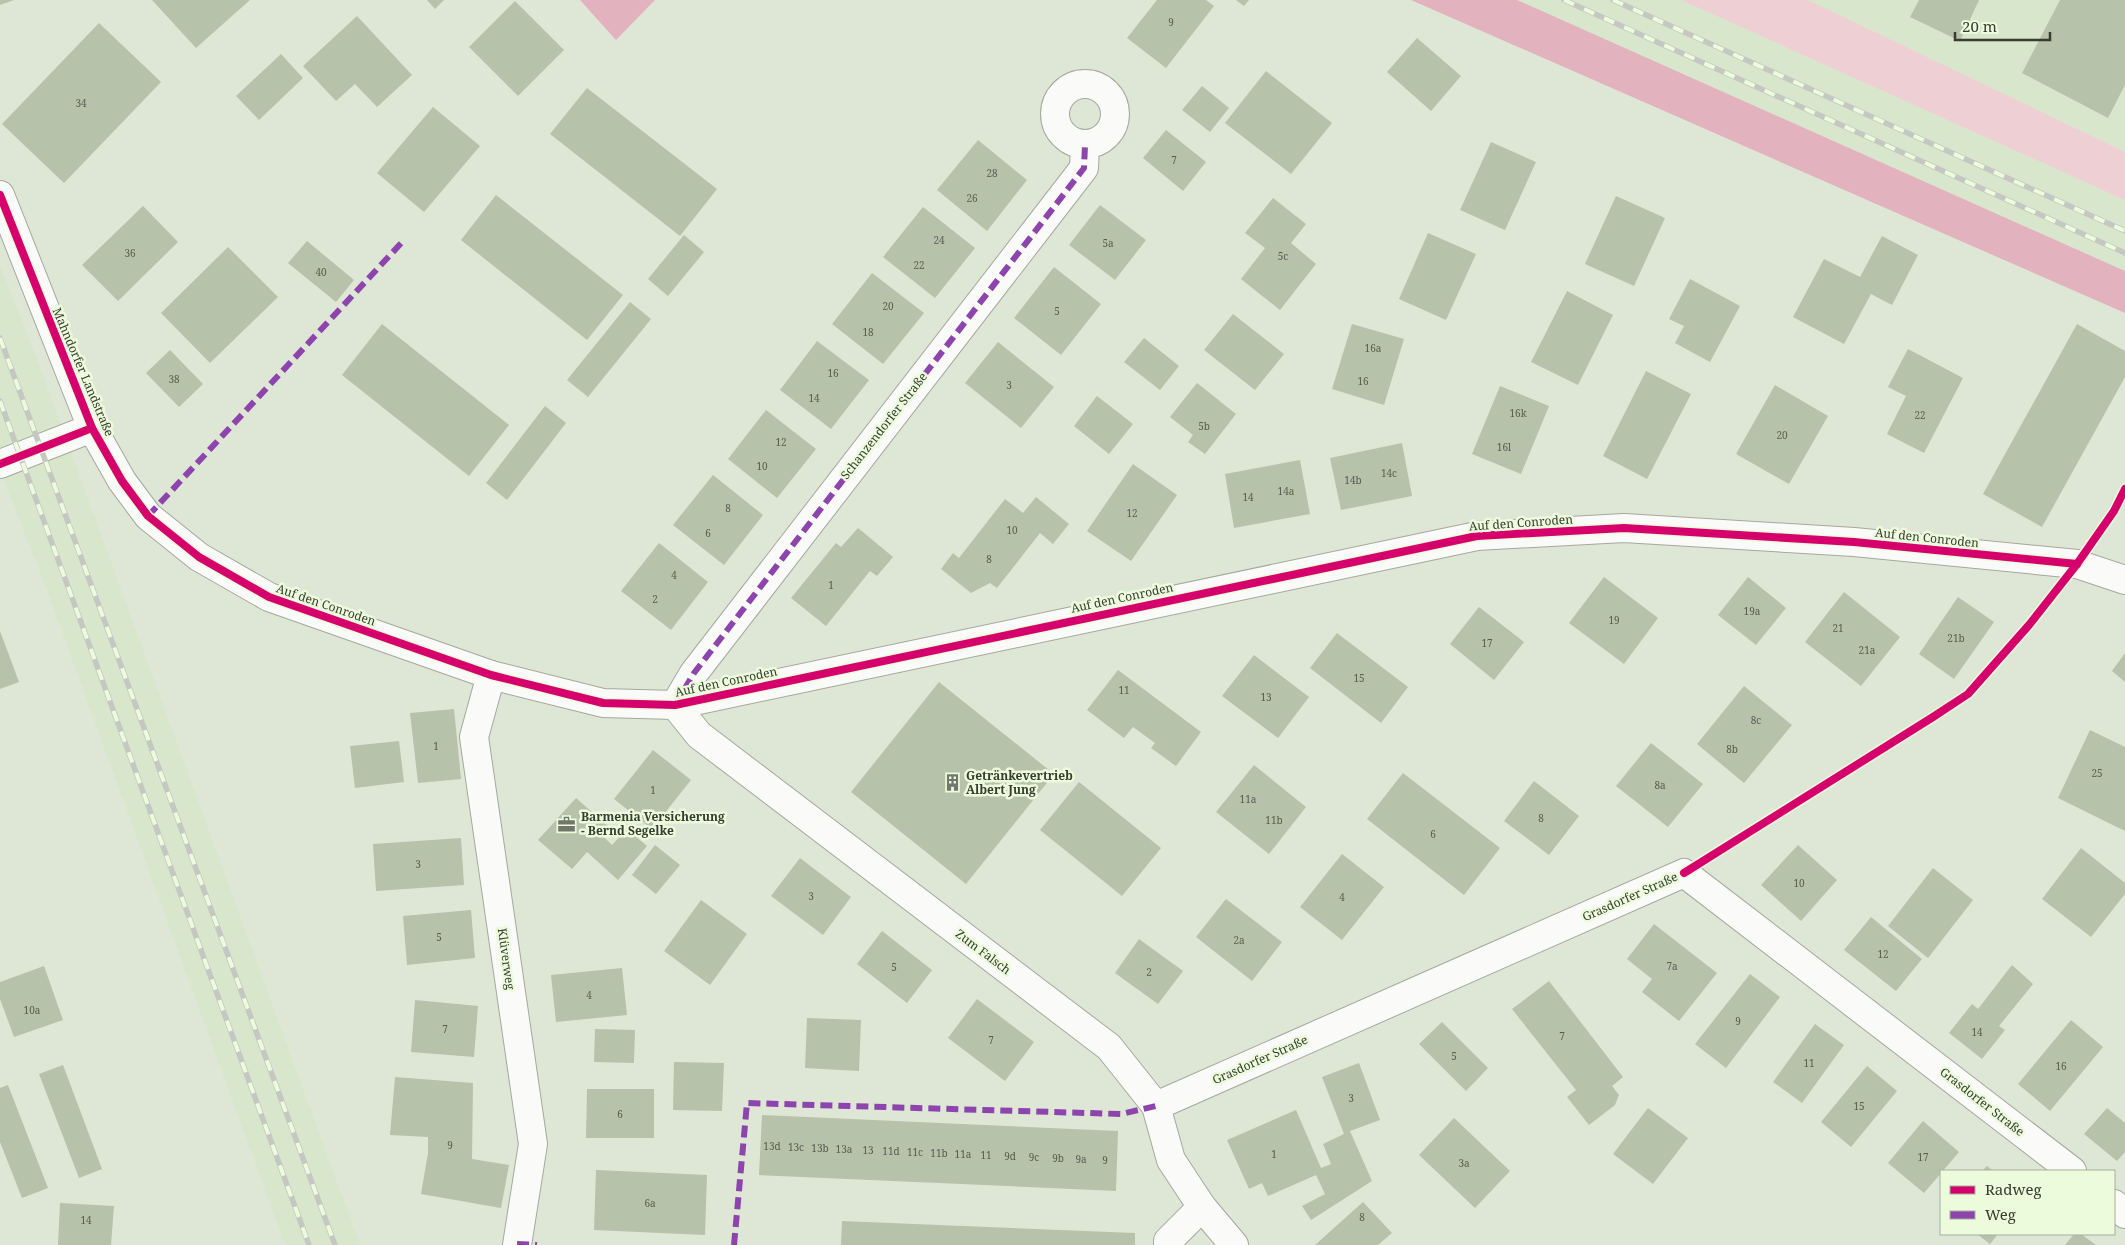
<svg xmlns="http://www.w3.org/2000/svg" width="2125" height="1245" font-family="'Noto Serif',serif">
  <rect width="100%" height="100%" fill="#dee7d6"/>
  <g fill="#d8e7cb">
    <polygon points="1517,0 1681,0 2125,200 2125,271"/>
    <polygon points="1808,0 2125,0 2125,152"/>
    <polygon points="0,265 40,367 360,1245 285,1245 46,588 0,470"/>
  </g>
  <polygon fill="#eecfd4" points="1681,0 1808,0 2125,152 2125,200"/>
  <g fill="#e2b3bf">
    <polygon points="580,0 655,0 616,40"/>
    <polygon points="1411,0 1517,0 2125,271 2125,313"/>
  </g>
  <g fill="#b6c2aa">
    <polygon points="0,0 14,0 0,5"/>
    <polygon points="152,0 250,0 196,48"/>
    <polygon points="427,0 444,0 435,9"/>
    <polygon points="1157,0 1206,0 1214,6 1166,68 1127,38"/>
    <polygon points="1236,0 1249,0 1244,6"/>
    <polygon points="1919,0 1979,0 1960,41 1910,17"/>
    <polygon points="2060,0 2125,0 2125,85 2108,118 2022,73"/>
    <polygon points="515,1 564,50 518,96 469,47"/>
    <polygon points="357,16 412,75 377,107 355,84 336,101 303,66"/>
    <polygon points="99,23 161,82 64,183 2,124"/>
    <polygon points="1417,38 1461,76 1431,111 1387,72"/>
    <polygon points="281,54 303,78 259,120 236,96"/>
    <polygon points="1266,71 1332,123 1291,174 1225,123"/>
    <polygon points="1202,86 1229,108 1210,132 1182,110"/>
    <polygon points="587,88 717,189 680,236 550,134"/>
    <polygon points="433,107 480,146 424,212 377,173"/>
    <polygon points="1166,130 1206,162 1183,191 1143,158"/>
    <polygon points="978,140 1027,180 987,231 937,190"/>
    <polygon points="1491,142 1536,162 1505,230 1460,210"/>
    <polygon points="496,195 623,295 587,340 461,240"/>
    <polygon points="1616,196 1665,218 1634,286 1585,264"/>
    <polygon points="1273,198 1306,224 1291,243 1316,264 1280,310 1241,279 1265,248 1245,233"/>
    <polygon points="1100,205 1146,240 1115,280 1069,245"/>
    <polygon points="143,206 178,242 118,301 82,265"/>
    <polygon points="923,207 975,248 935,298 883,257"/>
    <polygon points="1428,233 1476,254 1446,320 1399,299"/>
    <polygon points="684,235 704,252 668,296 648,279"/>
    <polygon points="1882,236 1918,255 1892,305 1871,294 1844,344 1793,317 1824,259 1860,277"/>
    <polygon points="307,241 354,280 336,302 288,263"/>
    <polygon points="228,247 278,297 210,363 161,313"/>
    <polygon points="1054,267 1101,304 1061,355 1014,318"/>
    <polygon points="872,273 924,313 883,364 832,324"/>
    <polygon points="1690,279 1740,306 1710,362 1675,343 1684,326 1669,319"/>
    <polygon points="1567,291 1613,315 1578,385 1531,362"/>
    <polygon points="630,302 651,319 588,397 567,380"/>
    <polygon points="1233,314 1284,354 1255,390 1204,350"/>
    <polygon points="382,324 509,425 469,476 342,375"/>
    <polygon points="1352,324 1404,339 1384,405 1332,389"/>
    <polygon points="2077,324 2125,351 2125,377 2042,527 1983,494"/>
    <polygon points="1144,338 1179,366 1160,390 1124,362"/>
    <polygon points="817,341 869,380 831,429 780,390"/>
    <polygon points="998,342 1054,387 1021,428 965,383"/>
    <polygon points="1908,349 1963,378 1924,453 1887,434 1906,396 1888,387"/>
    <polygon points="170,350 203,384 179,407 146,373"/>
    <polygon points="1646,371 1691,394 1647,479 1603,456"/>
    <polygon points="1197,383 1236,414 1205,454 1188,442 1193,435 1170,417"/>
    <polygon points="1775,385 1828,416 1789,484 1736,454"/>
    <polygon points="1500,386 1549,406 1521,474 1472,454"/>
    <polygon points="1097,396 1133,424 1109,454 1074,426"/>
    <polygon points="545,406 566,423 507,500 486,483"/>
    <polygon points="766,410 816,449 777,498 728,459"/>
    <polygon points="1402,443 1412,496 1341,510 1330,458"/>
    <polygon points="1300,460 1310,514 1234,528 1225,474"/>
    <polygon points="1133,464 1177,495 1131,561 1087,531"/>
    <polygon points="713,475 763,515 724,565 673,525"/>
    <polygon points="1036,497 1069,524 1053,544 1040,533 997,588 990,583 971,593 941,569 953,553 959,558 1005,499 1023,513"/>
    <polygon points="858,528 893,557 877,576 870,571 826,626 791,598 836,543 841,547"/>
    <polygon points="659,543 708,582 671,630 621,591"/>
    <polygon points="1604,577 1658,618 1624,664 1569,623"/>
    <polygon points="1748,577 1786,608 1756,645 1718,615"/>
    <polygon points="1844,592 1900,637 1861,686 1805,642"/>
    <polygon points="1958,597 1994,622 1954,679 1919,654"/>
    <polygon points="1479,607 1524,642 1494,680 1450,644"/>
    <polygon points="0,631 19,682 0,689"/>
    <polygon points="1337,633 1408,687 1381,723 1310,668"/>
    <polygon points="2125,653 2125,682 2112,671"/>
    <polygon points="1254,655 1309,697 1278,738 1222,696"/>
    <polygon points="1118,670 1201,732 1176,766 1151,748 1155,743 1133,727 1124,738 1087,710"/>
    <polygon points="939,682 1054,774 966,884 851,792"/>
    <polygon points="1744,686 1792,725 1744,783 1697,744"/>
    <polygon points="454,709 461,779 418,783 410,713"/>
    <polygon points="2090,730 2125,747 2125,831 2058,798"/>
    <polygon points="399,741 404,782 355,788 350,746"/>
    <polygon points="1651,743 1703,784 1668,827 1616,786"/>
    <polygon points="653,750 691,780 652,829 614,799"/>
    <polygon points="1254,765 1306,807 1269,854 1216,812"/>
    <polygon points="1403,773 1500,848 1464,895 1367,819"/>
    <polygon points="1534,781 1579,816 1549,855 1504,821"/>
    <polygon points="1079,782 1161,848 1122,896 1040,830"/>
    <polygon points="576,798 609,827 602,835 612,845 627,829 647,846 618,880 587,852 572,869 538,840"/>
    <polygon points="461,838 464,885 376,891 373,844"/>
    <polygon points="655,845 680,865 656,894 632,875"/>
    <polygon points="1798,845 1837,880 1801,921 1761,885"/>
    <polygon points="2081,848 2125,883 2125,894 2091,937 2042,899"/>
    <polygon points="1342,854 1384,887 1342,940 1300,907"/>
    <polygon points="800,858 851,897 823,935 771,896"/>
    <polygon points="1933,868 1973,900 1928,958 1888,926"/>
    <polygon points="1226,899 1282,942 1252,981 1196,937"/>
    <polygon points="701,900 747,934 710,985 664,951"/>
    <polygon points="471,910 475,958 407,965 403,916"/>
    <polygon points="1871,917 1922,959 1896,991 1844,950"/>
    <polygon points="1654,924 1717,973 1679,1021 1642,992 1652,979 1627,959"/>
    <polygon points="882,931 932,970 907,1003 857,964"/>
    <polygon points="1139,939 1183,971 1158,1004 1115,973"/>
    <polygon points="2012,965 2033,984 1999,1026 2005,1030 1982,1059 1949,1033 1972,1004 1978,1009"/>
    <polygon points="44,966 63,1020 14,1037 0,999 0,982"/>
    <polygon points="622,968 627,1015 556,1022 551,975"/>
    <polygon points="1750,974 1780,997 1726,1068 1695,1044"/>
    <polygon points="1549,981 1623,1077 1612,1086 1619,1095 1615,1105 1589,1125 1567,1097 1576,1090 1512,1009"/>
    <polygon points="977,999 1034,1042 1005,1081 948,1038"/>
    <polygon points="415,1000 478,1006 474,1057 411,1052"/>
    <polygon points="807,1018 861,1020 859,1071 805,1068"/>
    <polygon points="2071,1020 2103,1047 2050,1111 2018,1084"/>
    <polygon points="1442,1022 1488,1068 1466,1091 1419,1044"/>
    <polygon points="1815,1024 1844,1045 1802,1103 1773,1082"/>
    <polygon points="595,1029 635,1030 634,1063 594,1062"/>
    <polygon points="674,1062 724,1063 722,1111 673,1110"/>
    <polygon points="1359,1063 1380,1120 1350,1131 1372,1181 1311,1220 1302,1206 1325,1194 1316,1175 1268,1196 1262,1183 1249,1189 1227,1140 1296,1110 1321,1168 1331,1164 1323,1144 1344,1134 1322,1077"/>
    <polygon points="63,1065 102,1169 79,1178 39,1074"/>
    <polygon points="1867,1066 1897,1091 1851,1147 1821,1122"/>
    <polygon points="395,1077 473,1083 472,1159 509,1165 501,1208 421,1194 428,1153 428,1137 390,1135"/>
    <polygon points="8,1085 48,1188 22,1198 0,1142 0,1088"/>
    <polygon points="587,1089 654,1089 654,1138 586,1138"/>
    <polygon points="1648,1108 1688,1138 1653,1184 1613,1154"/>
    <polygon points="2107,1108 2125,1123 2125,1152 2117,1161 2084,1134"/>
    <polygon points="762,1115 1118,1131 1116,1191 759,1175"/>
    <polygon points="1454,1118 1510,1171 1475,1208 1419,1155"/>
    <polygon points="1923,1121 1959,1152 1924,1193 1888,1163"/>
    <polygon points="1987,1166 1993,1171 1982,1171"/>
    <polygon points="596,1170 707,1175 705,1235 594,1230"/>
    <polygon points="1363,1202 1392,1233 1378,1245 1315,1245"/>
    <polygon points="60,1203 114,1206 111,1245 58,1245"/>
    <polygon points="842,1221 1135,1233 1135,1245 841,1245"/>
    <polygon points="1977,1234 1998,1234 1990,1244"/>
    <polygon points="2074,1234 2081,1234 2096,1245 2065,1245"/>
  </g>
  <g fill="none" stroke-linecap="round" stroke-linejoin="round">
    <defs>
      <g id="minor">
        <circle cx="1085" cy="114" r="30"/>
        <polyline points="0,195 92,428 122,481 148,516 199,557 269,597 491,675 603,703 675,705 1477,536 1624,528 1854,542 2077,564 2125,580"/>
        <polyline points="0,464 92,428"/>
        <polyline points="491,675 474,737 533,1144 517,1245"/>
        <polyline points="675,705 699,735 1109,1047 1156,1106 1171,1160 1202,1207 1234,1245"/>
        <polyline points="675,705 694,673 1084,168 1085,145"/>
        <polyline points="1156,1106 1684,873 2072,1171"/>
        <polyline points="2114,1204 2125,1214"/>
        <polyline points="1168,1245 1168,1241 1202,1207"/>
      </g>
    </defs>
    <use href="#minor" stroke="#a3a99c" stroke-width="30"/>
    <use href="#minor" stroke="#fafbf9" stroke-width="28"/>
    <defs>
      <g id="rail">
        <polyline points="1564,0 2125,253"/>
        <polyline points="1613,0 2125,231"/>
        <polyline points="0,338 335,1245"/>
        <polyline points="0,401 309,1245"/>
      </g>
    </defs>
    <use href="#rail" stroke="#c4c7c2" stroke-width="5.5"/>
    <use href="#rail" stroke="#ebfbdc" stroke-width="4" stroke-dasharray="11" stroke-linecap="butt"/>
    <g stroke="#8e44ad" stroke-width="6" stroke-dasharray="12 6" stroke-linecap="butt">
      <polyline points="148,516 405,239"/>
      <polyline points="675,705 694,673 1084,168 1085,145"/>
      <polyline points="517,1244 537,1245"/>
      <polyline points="734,1245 747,1103 1121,1114 1156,1106"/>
    </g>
    <defs>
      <g id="cycleway">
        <polyline points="0,195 92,428 122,481 148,516 199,557 269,597 491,675 603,703 675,705 1477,536 1624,528 1854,542 2077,564"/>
        <polyline points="0,464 92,428"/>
        <polyline points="1684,873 1933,717 1968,694 2029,625 2077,564 2114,511 2125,489"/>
      </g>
    </defs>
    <use href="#cycleway" stroke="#ebfbdc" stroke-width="11"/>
    <use href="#cycleway" stroke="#d6006c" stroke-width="8"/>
  </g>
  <defs>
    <symbol id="building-bare" viewBox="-9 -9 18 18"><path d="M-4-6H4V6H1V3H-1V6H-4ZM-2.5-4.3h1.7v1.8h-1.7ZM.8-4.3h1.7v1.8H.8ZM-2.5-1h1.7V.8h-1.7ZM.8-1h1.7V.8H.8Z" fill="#71786b" stroke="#ebfbdc" stroke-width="2.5" paint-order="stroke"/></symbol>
    <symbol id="office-bare" viewBox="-9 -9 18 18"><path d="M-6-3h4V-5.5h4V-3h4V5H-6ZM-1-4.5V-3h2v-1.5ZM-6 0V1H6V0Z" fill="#71786b" stroke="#ebfbdc" stroke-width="2.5" paint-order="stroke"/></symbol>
  </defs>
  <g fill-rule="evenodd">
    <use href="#building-bare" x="940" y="770" width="25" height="25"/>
    <use href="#office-bare" x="554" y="812" width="25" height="25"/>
  </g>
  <g text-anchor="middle" stroke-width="5" stroke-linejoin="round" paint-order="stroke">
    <g font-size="10" fill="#575e4f">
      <text x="1171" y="26">9</text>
      <text x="81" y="107">34</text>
      <text x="1174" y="164">7</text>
      <text x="992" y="177">28</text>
      <text x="972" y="202">26</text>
      <text x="939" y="244">24</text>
      <text x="1108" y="247">5a</text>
      <text x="130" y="257">36</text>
      <text x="1283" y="260">5c</text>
      <text x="919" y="269">22</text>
      <text x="321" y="276">40</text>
      <text x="888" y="310">20</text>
      <text x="1057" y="315">5</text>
      <text x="868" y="336">18</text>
      <text x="1373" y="352">16a</text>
      <text x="833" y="377">16</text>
      <text x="174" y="383">38</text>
      <text x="1363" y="385">16</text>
      <text x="1009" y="389">3</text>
      <text x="814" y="402">14</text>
      <text x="1518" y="417">16k</text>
      <text x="1920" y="419">22</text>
      <text x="1204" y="430">5b</text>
      <text x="1782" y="439">20</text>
      <text x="781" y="446">12</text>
      <text x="1504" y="451">16l</text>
      <text x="762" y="470">10</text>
      <text x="1389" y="477">14c</text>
      <text x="1353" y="484">14b</text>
      <text x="1286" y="495">14a</text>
      <text x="1248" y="501">14</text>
      <text x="728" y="512">8</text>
      <text x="1132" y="517">12</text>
      <text x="1012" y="534">10</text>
      <text x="708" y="537">6</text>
      <text x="989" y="563">8</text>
      <text x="674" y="579">4</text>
      <text x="831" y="589">1</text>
      <text x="655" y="603">2</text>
      <text x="1752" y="615">19a</text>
      <text x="1614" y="624">19</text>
      <text x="1838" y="632">21</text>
      <text x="1956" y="642">21b</text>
      <text x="1487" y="647">17</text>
      <text x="1867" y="654">21a</text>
      <text x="1359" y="682">15</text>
      <text x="1124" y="694">11</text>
      <text x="1266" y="701">13</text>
      <text x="1756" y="724">8c</text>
      <text x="436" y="750">1</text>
      <text x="1732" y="753">8b</text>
      <text x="2097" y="777">25</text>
      <text x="1660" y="789">8a</text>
      <text x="653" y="794">1</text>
      <text x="1248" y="803">11a</text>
      <text x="1541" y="822">8</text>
      <text x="1274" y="824">11b</text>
      <text x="1433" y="838">6</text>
      <text x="418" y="868">3</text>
      <text x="1799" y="887">10</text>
      <text x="811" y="900">3</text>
      <text x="1342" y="901">4</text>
      <text x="439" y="941">5</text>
      <text x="1239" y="944">2a</text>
      <text x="1883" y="958">12</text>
      <text x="1672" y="970">7a</text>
      <text x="894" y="971">5</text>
      <text x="1149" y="976">2</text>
      <text x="589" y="999">4</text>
      <text x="32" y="1014">10a</text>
      <text x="1738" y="1025">9</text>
      <text x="445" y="1033">7</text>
      <text x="1977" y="1036">14</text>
      <text x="1562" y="1040">7</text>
      <text x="991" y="1044">7</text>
      <text x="1454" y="1060">5</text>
      <text x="1809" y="1067">11</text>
      <text x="2061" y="1070">16</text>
      <text x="1351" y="1102">3</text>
      <text x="1859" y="1110">15</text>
      <text x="620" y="1118">6</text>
      <text x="450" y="1149">9</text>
      <text x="772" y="1150">13d</text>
      <text x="796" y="1151">13c</text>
      <text x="820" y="1152">13b</text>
      <text x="844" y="1153">13a</text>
      <text x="868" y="1154">13</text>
      <text x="891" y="1155">11d</text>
      <text x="915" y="1156">11c</text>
      <text x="939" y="1157">11b</text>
      <text x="963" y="1158">11a</text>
      <text x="1274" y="1158">1</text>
      <text x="986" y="1159">11</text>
      <text x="1010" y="1160">9d</text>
      <text x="1034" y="1161">9c</text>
      <text x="1923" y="1161">17</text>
      <text x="1058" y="1162">9b</text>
      <text x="1081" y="1163">9a</text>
      <text x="1105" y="1164">9</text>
      <text x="1464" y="1167">3a</text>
      <text x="650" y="1207">6a</text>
      <text x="1362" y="1221">8</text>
      <text x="86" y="1224">14</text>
    </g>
    <g font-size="12" fill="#373d31" stroke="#ebfbdc">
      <text transform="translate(83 372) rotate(67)" y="4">Mahndorfer Landstraße</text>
      <text transform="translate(884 426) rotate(-52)" y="4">Schanzendorfer Straße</text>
      <text transform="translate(1521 523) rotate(-4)" y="4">Auf den Conroden</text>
      <text transform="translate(1927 538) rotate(6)" y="4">Auf den Conroden</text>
      <text transform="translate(1122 598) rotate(-12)" y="4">Auf den Conroden</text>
      <text transform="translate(326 605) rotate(19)" y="4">Auf den Conroden</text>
      <text transform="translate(726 682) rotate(-12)" y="4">Auf den Conroden</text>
      <text transform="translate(1630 897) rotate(-24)" y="4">Grasdorfer Straße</text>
      <text transform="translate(983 952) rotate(37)" y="4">Zum Falsch</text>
      <text transform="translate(506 959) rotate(82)" y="4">Klüverweg</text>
      <text transform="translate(1260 1060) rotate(-24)" y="4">Grasdorfer Straße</text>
      <text transform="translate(1982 1102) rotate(38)" y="4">Grasdorfer Straße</text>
    </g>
    <g font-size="12" font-weight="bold" fill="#373d31" stroke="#ebfbdc" text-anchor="start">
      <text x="966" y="780">Getränkevertrieb<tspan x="966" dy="14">Albert Jung</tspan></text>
      <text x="581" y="821">Barmenia Versicherung<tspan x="581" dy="14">- Bernd Segelke</tspan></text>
    </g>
  </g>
  <rect x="1940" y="1170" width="175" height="65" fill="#ebfbdc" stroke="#a3af98"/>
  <rect x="1950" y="1186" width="25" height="8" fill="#d6006c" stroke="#a3af98"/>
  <text x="1985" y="1195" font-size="15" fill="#373d31">Radweg</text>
  <rect x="1950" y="1211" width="25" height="8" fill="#8e44ad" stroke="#a3af98"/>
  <text x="1985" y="1220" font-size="15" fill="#373d31">Weg</text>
  <path d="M1955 32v8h95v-8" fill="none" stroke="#373d31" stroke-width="2.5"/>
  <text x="1962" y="32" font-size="15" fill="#373d31" stroke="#ebfbdc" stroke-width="4" paint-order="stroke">20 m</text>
</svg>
